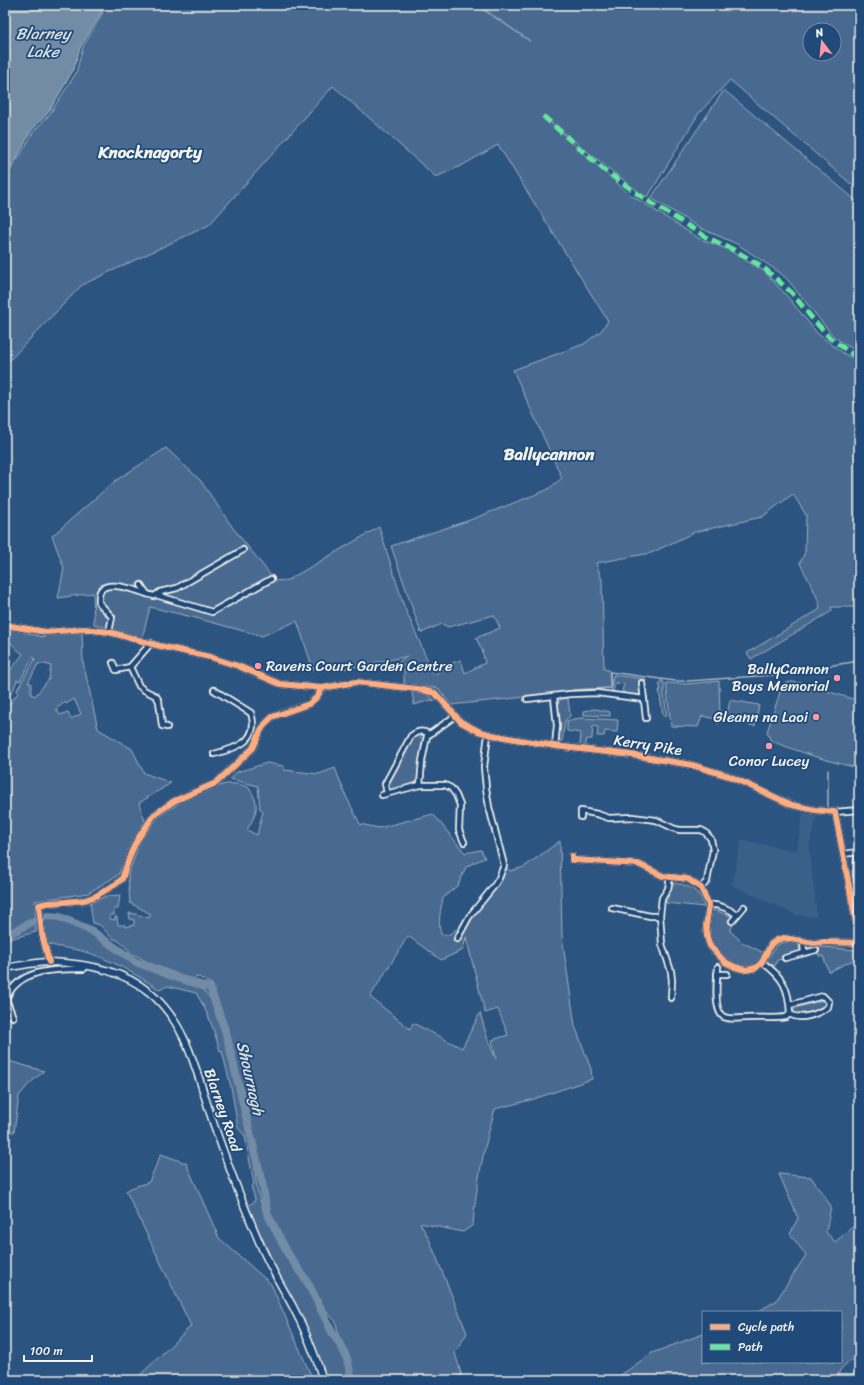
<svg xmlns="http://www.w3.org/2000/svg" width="864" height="1385" font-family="Sriracha,sans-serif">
  <rect width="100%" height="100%" fill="#2c5481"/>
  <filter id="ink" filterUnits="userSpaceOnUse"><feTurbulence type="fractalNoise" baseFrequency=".025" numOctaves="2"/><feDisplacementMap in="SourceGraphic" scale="8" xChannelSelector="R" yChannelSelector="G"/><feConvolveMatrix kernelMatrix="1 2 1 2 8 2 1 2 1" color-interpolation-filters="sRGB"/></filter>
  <g filter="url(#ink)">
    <polygon fill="#3b6088" points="803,813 817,814 809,847 817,917 796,915 732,885 741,840 797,851"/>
    <g fill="#496b90" stroke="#9eaebc" fill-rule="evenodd">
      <path d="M 105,5 L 476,5 L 530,41 L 478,5 L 859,5 L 859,191 L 730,80 L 699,113 L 649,195 L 645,197 L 551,123 L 628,193 L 700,239 L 727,249 L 764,271 L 787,296 L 818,334 L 843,353 L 859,362 L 859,607 L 831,607 L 832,611 L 751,659 L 747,653 L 820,609 C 820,598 805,575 800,563 L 805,552 L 806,515 L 793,494 L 762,517 L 695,532 L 651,553 L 596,563 L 602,580 L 604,669 L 609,670 L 610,688 L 451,705 L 438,688 L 407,686 L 404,683 L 404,665 L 400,666 L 398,663 L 401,660 L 408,656 L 344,669 L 313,669 L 297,621 L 262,636 L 192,617 L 150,607 L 142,639 L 94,624 L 93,593 L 58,598 L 64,568 L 52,536 L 115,481 L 166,448 L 200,480 L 233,528 L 265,568 L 275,581 L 288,580 L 379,527 L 404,606 L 430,666 L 432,674 L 436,674 L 446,665 L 461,660 L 465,673 L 485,663 L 482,650 L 476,638 L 500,628 L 494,615 L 448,627 L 442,624 L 421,633 L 391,546 L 470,520 L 547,490 L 562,478 L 513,370 L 584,344 L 601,331 L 608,321 L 498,145 L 461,166 L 436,177 L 333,86 L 209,225 L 82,285 L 5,365 L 5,172 L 20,156 L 33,132 L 49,115 L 76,73 L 83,47 L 102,14 ZM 810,30 L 834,30 L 834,54 L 810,54 Z"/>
      <polygon points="724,90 859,203 859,353 834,337 787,279 779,272 737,244 700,228 651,198"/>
      <path d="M 6,627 L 42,637 L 63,632 L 82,632 L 83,662 L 98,729 L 132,749 L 144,773 L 171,783 L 139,803 L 145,821 L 118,875 L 88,893 L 35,901 L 36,932 L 5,940 L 5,710 L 18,693 L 17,690 L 35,659 L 33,657 L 20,681 L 17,680 L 14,688 L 5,703 L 5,677 L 23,654 C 11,645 9,642 6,627 ZM 38,664 L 45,664 L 51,666 L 49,679 L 35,696 L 31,694 L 31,683 L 28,683 ZM 74,699 L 81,714 L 71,719 L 68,712 L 60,715 L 56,709 L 65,702 L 66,704 Z"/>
      <polygon points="613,675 645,679 646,681 640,682 641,695 639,697 627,695 622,691 624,684 615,683 613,692 611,692"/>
      <polygon points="661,680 664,682 664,693 667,716 663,716 659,690 661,690 659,683 661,683"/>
      <polygon points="719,681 720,716 718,724 716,719 702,716 698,727 671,726 666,683 687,684"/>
      <path d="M 792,682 L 801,683 L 859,701 L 859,768 C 829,762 800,752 771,741 L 767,732 L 782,686 L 785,683 Z"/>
      <polygon points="412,692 428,695 435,701 431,700 414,705"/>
      <polygon points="568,698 570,716 565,721 562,742 558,738 560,724 558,701 563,699"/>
      <polygon points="730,700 759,705 755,726 726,721"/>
      <polygon points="595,709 610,712 610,716 584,715 584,711"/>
      <polygon points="582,718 618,720 617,732 605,731 604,736 597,736 598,727 593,726 592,739 587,739 585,747 580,746 581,733 567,731 567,721 574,719"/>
      <polygon points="417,736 421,737 423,740 417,782 414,785 389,791 387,787 409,741 413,738"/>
      <path d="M 267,763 L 284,766 L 284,770 L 319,774 L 335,768 L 346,796 L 360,824 L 379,828 L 433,814 L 465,853 L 481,850 L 485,858 L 475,862 L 466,867 L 458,885 L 443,898 C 441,909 437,923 441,934 L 448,935 L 467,922 L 497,886 L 507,868 L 510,871 L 524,867 L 560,841 L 562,937 L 575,1026 L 591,1069 L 592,1079 L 534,1099 L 495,1109 C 484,1147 476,1186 473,1225 L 463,1232 L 420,1223 L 429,1239 L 467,1333 L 455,1353 L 463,1380 L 355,1380 L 338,1334 L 336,1322 L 327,1312 L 285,1242 L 271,1214 L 257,1151 L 252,1145 L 257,1189 L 263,1210 L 286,1253 L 306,1284 L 331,1335 L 342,1349 L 346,1358 L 351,1380 L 325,1380 L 287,1291 L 247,1206 L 254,1202 L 255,1199 L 251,1186 L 254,1184 L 245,1136 L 238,1128 L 231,1087 L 222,1051 L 220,1051 C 214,1030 208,1012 196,993 L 167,986 L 160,990 C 135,974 111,959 82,951 C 71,948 60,948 48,944 L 43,920 L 55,918 L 60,919 L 88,931 L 136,964 L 202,989 L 210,998 L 212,1004 L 213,985 L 199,977 L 190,979 L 147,962 L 132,953 L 119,941 L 112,938 L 100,925 L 93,923 L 90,903 L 107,896 L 120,895 L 118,909 L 114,909 L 114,915 L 110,915 L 110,919 L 115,920 L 115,917 L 117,917 L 118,925 L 125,925 L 125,927 L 134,925 L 134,920 L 130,919 L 129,913 L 136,914 L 149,918 L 151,914 L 130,903 L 128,875 L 140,842 L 158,817 L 185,799 L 209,789 L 226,784 L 238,784 L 248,787 C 261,804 257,813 247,830 L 257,835 L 263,811 L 260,809 L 258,786 L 230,779 L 237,772 ZM 408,936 L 441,960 L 463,950 L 466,937 L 485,1013 L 498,1009 L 508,1035 L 492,1040 L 496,1059 L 488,1040 L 480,1013 L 462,1048 L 413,1023 L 410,1029 L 370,997 Z"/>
      <path d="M 672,884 C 686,882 703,893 704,907 L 666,903 Z"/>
      <path d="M 714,910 L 731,916 L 732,918 L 730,923 L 733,925 L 730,931 L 742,942 L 764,953 L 761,960 L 754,968 C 750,968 745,969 741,968 C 737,967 733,964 730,962 C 710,951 706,932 711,911 Z"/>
      <polygon points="784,942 798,943 800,950 799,952 785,956 785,959 777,960 775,966 767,962 767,960 777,945"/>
      <polygon points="823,947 855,950 857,951 859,957 829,972 823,956 819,956 817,950 806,952 805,948"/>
      <path d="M 823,1000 L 826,1003 L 825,1009 C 815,1012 803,1019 793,1014 L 793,1012 L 796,1008 Z"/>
      <polygon points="5,1060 44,1071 29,1084 19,1096 14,1132 5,1132"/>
      <polygon points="161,1154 186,1163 219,1238 271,1284 313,1380 135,1380 191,1326 126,1191 131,1188 149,1182"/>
      <path d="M 779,1174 L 811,1177 L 831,1206 L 826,1232 L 835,1242 L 858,1222 L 859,1223 L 859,1357 C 849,1361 837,1368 838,1380 L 614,1380 L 652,1353 L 703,1334 L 703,1362 L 841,1362 L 841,1312 L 757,1312 L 776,1301 L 806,1255 L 790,1234 L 798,1218 Z"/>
    </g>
    <polygon fill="#738ca6" stroke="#a7b4c0" points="5,5 103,5 101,13 80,48 73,71 48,113 31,131 8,175 5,178"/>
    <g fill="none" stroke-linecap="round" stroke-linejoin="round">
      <g stroke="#a7b4c0" stroke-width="1.5">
        <polyline points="573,690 611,688 610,672 675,681 689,681 771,675 859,661"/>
        <polyline points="828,807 828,770"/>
      </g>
      <polyline stroke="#738ca6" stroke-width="8" points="5,936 36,920 48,916 60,917 92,931 136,962 175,977 210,988 226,1033 262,1182 267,1213 288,1254 308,1283 333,1334 342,1347 347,1359 352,1380"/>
      <defs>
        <g id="minor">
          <polyline points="141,585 147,594"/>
          <polyline points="156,595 160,592 177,588 243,550"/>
          <polyline points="5,625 46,632 84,629 109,632 160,646 210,657 238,666 280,684 322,688 356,682 417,689 435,693 461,722 478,731 492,735 555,746 632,755 692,765 729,776 792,805 815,810 835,812 859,810"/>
          <path d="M 109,632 L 112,617 L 99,603 C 99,598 98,594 101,590 C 111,579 142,593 154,596 L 156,595 L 212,612 L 271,579"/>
          <polyline points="151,643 130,667 139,686 144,690 156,696 159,701 162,726 167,727"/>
          <polyline points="113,663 116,670 130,667"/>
          <polyline points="642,683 646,718"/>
          <polyline points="554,697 557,726 555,746"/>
          <polyline points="527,699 570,694 597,693 644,699"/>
          <polyline points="455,716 427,736 422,761 420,785 445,785 451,788 456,795 460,805 459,830 464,842"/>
          <path d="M 214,754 C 237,748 260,741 251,713 L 214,690"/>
          <path d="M 387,793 L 385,784 L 411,736 C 417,731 422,730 430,734"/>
          <polyline points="382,795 420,785"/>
          <polyline points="835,812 859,938"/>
          <polyline points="581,817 581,811 597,814 609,818 632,817 656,820 675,829 680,830 701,830 705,832 711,839 713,850 707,881 701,888"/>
          <polyline points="843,854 859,852"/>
          <polyline points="572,856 572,860 575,860 638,864 663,876 688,879 701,888 709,905 706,926 707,937 710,946 725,962 735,967 746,970 756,968 762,962 771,944 777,940 784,938 814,943 823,942 859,943"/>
          <polyline points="857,860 856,874 859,891"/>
          <polyline points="670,877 668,889 662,898 660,915 662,944 671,971 672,981 671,998"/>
          <path d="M 709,905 C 718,904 730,909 737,915"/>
          <polyline points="612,908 650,916 660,916"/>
          <polyline points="732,921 744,907"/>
          <polyline points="457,939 469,917 494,886 499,878 504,865 489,807 486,788 484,767 488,734"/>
          <polyline points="803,941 804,953"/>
          <polyline points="785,958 816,950"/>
          <polyline points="49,962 42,934 39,905 47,903 65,902 85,900 96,896 116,884 122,879 131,853 137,840 154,815 174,801 216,783 253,748 261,730 266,723 272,717 309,704 317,697 322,688"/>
          <path d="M 718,967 C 717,977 713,1012 724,1017 C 731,1020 739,1018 746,1018 C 759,1017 773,1019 786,1017 L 790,1014 C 789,988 783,977 762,962"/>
          <polyline points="717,974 727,974"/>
          <path d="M 790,1005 L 823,996 L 829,1002 L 828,1007 C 818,1014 801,1021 790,1014"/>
          <path d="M 13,1017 L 6,999 C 19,968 56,969 84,969 L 85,966"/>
        </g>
        <path id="major" d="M 5,968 C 19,966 35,962 50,962 C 84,963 122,970 149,992 C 190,1025 198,1081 215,1128 C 229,1168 244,1207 261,1246 C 270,1267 281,1285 292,1305 C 305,1329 315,1354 323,1380"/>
      </defs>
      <use href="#minor" stroke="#f4f1e8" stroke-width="8"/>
      <use href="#major" stroke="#f4f1e8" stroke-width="9"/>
      <use href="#minor" stroke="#1f4a7a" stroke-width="4.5"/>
      <use href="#major" stroke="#1f4a7a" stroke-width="6"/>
      <polyline stroke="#66e7a1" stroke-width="5" stroke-dasharray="10 5" stroke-linecap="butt" points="543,116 603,169 645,199 706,237 732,249 763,267 792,293 811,317 830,338 859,359"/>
      <defs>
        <g id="cycleway">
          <polyline points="5,625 46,632 84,629 109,632 160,646 210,657 238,666 280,684 322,688 356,682 417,689 435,693 461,722 478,731 492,735 555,746 632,755 692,765 729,776 792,805 815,810 835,812 859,938"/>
          <polyline points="572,856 572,860 575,860 638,864 663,876 688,879 701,888 709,905 706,926 707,937 710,946 725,962 735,967 746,970 756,968 762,962 771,944 777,940 784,938 814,943 823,942 859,943"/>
          <polyline points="49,962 42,934 39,905 47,903 65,902 85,900 96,896 116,884 122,879 131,853 137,840 154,815 174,801 216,783 253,748 261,730 266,723 272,717 309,704 317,697 322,688"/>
        </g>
      </defs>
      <use href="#cycleway" stroke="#1f4a7a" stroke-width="8"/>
      <use href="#cycleway" stroke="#ffac80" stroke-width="6"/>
    </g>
  </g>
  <g fill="#ff9aa2" stroke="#1f4a7a" stroke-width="1.5">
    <circle cx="258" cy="666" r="4"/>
    <circle cx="837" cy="678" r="4"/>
    <circle cx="816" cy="717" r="4"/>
    <circle cx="769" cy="746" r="4"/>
  </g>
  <g text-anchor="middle" stroke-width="3.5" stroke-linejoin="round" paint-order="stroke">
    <g font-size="15" fill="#f4f1e8" stroke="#1f4a7a" text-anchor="end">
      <text x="266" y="671" text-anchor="start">Ravens Court Garden Centre</text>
      <text x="829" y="674">BallyCannon<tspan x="829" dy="17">Boys Memorial</tspan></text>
      <text x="808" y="722">Gleann na Laoi</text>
      <text x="769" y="766" text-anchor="middle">Conor Lucey</text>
    </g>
    <g font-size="15" fill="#f4f1e8" stroke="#1f4a7a">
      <text transform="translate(648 745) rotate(9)" y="5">Kerry Pike</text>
      <text transform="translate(223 1110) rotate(71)" y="5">Blarney Road</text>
    </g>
    <g font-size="16" font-style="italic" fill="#dadddb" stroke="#1f4a7a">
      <text x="43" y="39">Blarney<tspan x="43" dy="18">Lake</tspan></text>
      <text transform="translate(251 1078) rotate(77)" y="6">Shournagh</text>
    </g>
    <g font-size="17" font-weight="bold" fill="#f4f1e8" stroke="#1f4a7a">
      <text x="150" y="158">Knocknagorty</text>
      <text x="549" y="460">Ballycannon</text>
    </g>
  </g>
  <rect width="864" height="1385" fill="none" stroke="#1f4a7a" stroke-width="20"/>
  <rect x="10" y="10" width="844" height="1365" fill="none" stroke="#f4f1e8" stroke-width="1.5" filter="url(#ink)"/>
  <rect x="702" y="1311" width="140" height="52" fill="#1f4a7a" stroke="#748da6"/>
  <rect x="710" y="1324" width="20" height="6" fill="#ffac80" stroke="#748da6"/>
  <text x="738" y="1331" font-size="12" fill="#f4f1e8">Cycle path</text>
  <rect x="710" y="1344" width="20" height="6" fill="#66e7a1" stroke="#748da6"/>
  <text x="738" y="1351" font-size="12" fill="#f4f1e8">Path</text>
  <g transform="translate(822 42) rotate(344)"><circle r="19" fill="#1f4a7a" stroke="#748da6"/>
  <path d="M0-3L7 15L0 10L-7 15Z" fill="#ff9aa2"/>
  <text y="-6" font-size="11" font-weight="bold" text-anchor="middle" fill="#f4f1e8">N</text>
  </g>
  <path d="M24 1355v6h68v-6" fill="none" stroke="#f4f1e8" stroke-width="2"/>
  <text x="30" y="1355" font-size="12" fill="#f4f1e8" stroke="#1f4a7a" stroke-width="3" paint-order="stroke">100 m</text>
</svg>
